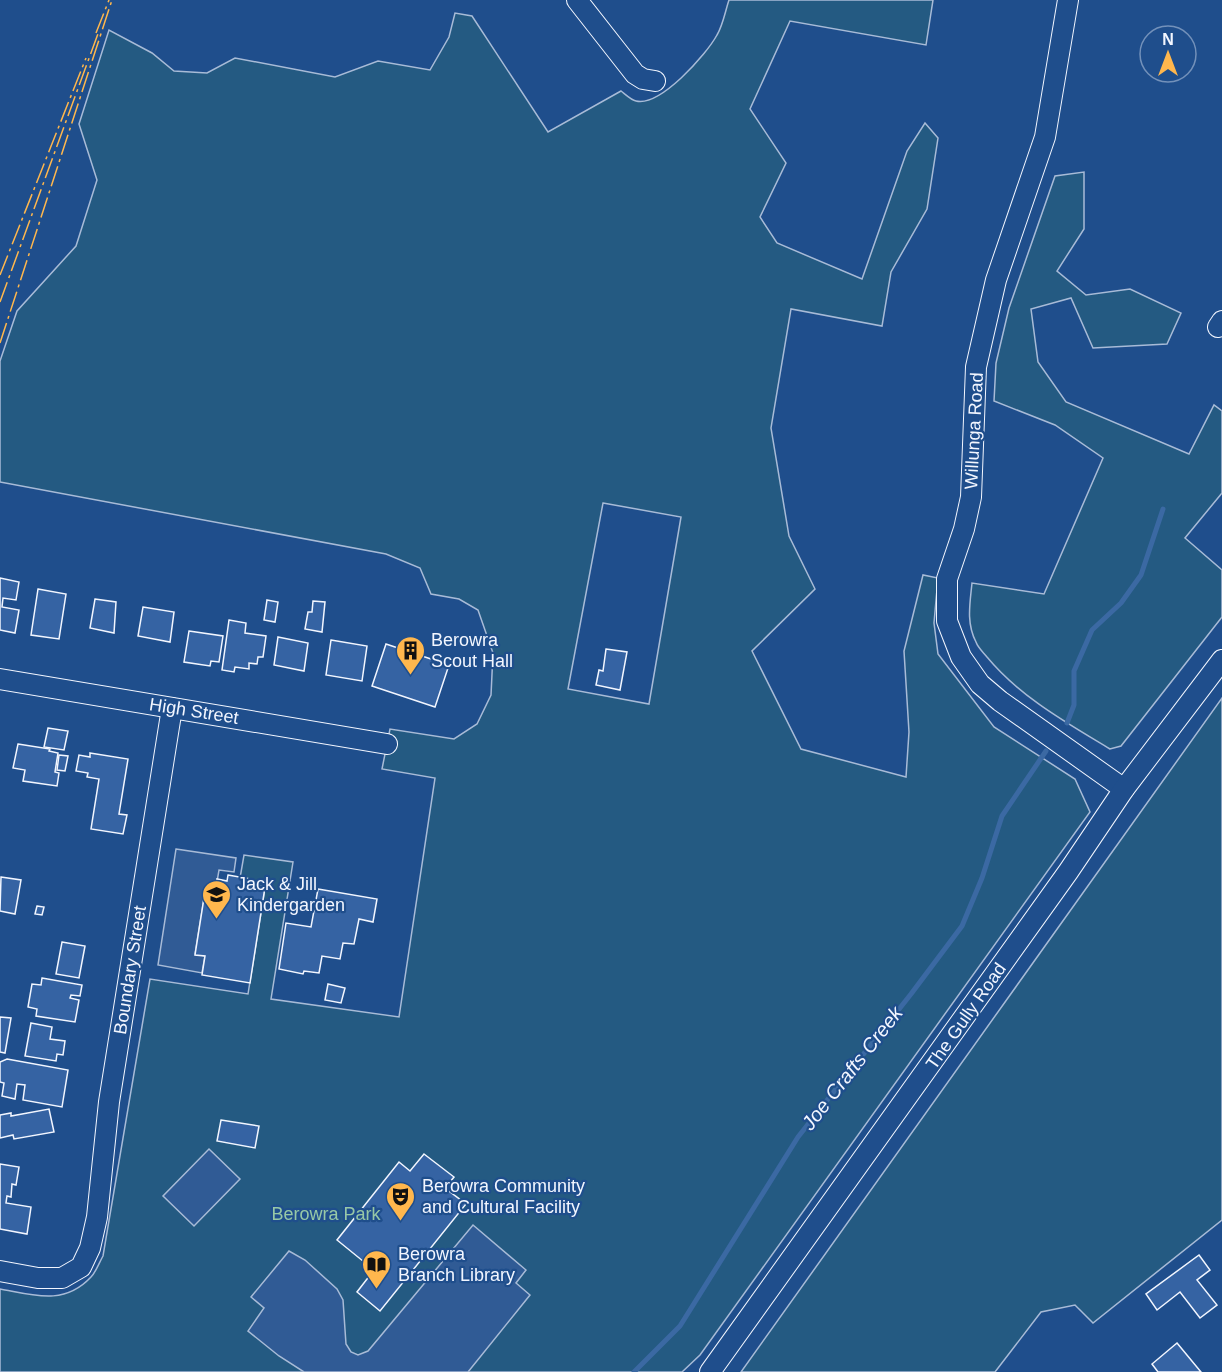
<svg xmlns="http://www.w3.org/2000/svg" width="1222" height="1372" font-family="Arial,sans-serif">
  <rect width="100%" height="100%" fill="#1f4e8c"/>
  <g fill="#245a82" stroke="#a8bbd7" stroke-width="1.5" fill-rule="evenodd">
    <path d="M 729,0 L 933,0 L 926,45 L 790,21 L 750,109 L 786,163 L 760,217 L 777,243 L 862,279 L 907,151 L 925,123 L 938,138 L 927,209 L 891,272 L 882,326 L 791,309 L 771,428 L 789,536 L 815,589 L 752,651 L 801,749 L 906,777 L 909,732 L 904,651 L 923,575 L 938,578 L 934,623 L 938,654 L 994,727 L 1075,779 L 1090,812 L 700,1355 L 682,1372 L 0,1372 L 0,1289 C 33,1295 64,1306 91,1277 C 96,1272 99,1263 103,1256 L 150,979 L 248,994 L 265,888 L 250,885 L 251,879 L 240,878 L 244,855 L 293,862 L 271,999 L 399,1017 L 435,778 L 382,769 L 390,729 L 454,739 L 477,724 L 491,695 L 493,653 L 478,610 L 459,599 L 431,594 L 420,568 L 386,554 L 0,482 L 0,361 L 17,311 L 76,246 L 97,180 L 79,124 L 109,30 L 152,53 L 174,71 L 207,73 L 235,58 L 335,77 L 378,61 L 430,70 L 449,37 L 455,13 L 472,16 L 548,132 L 621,91 C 625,94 631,100 636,101 C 660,107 706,55 717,35 C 723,25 725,12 729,0 ZM 603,503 L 681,517 L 649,704 L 568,689 Z"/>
    <path d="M 1084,172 L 1084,229 L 1057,271 L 1086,295 L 1130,289 L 1181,313 L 1167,344 L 1093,348 L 1071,298 L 1031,309 L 1038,362 L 1066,402 L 1189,454 L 1214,405 L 1222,411 L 1222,493 L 1185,538 L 1222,570 L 1222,617 L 1121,746 L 1110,749 C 1067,723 1020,697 987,657 C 984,653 978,648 976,642 C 966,623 970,603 972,583 L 1044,594 L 1103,458 L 1055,425 L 994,401 L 996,363 L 1009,308 L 1055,176 Z"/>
    <polygon points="1222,698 1222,1220 1093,1323 1075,1305 1041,1312 995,1372 741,1372"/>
  </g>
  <g fill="#305b95" stroke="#a8bbd7" stroke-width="1.5">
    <polygon points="176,849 236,858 234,872 219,870 214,899 204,898 195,954 205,956 202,973 158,965"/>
    <polygon points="209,1149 240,1179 194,1226 163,1196"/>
    <polygon points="473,1225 526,1270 516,1283 530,1295 468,1372 304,1372 279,1356 248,1331 264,1308 251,1297 289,1251 305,1260 337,1289 343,1300 346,1344 351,1352 358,1355 368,1351"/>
  </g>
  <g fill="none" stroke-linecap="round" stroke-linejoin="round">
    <g stroke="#3b69a3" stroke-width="5">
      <polyline points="1067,723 1074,705 1074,671 1092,630 1121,603 1141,575 1163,509"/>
      <polyline points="634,1372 680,1326 798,1137 911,994 962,926 982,878 1002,816 1046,751"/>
    </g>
  </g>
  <g fill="#3563a3" stroke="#f2f6ff" stroke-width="1.5">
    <polygon points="0,578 19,582 16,600 3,598 2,607 19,610 15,633 0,630"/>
    <polygon points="38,589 66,594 59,639 31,635"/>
    <polygon points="95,599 116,602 114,633 90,628"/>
    <polygon points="267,600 278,602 275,622 264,620"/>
    <polygon points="313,601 325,602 322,632 305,629 308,612 312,612"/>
    <polygon points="143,607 174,612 170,642 138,636"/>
    <polygon points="229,620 246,623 245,633 266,636 263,657 258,657 257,664 249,663 249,669 235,667 234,672 222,670"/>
    <polygon points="189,631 223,636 219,662 211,661 210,666 184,662"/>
    <polygon points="278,637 308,643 304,671 274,665"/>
    <polygon points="331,640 367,646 362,681 326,675"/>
    <polygon points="386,644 449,665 435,707 372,686"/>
    <polygon points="606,649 627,652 620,690 596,685 599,670 603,671"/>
    <polygon points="48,728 68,731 64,750 44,747"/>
    <polygon points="18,744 50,749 49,751 58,753 55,772 59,773 57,786 23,781 25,770 13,768"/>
    <polygon points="90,753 128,759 119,814 127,815 123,834 91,829 99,779 87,777 88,773 76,771 79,755 90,757"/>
    <polygon points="59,755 68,756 65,771 57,770"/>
    <polygon points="228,875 251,879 250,885 265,887 250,983 202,975 205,956 195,955 204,898 214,899 217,879 227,881"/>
    <polygon points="1,877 21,880 15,914 0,911"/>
    <polygon points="318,889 377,899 373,922 359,919 354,944 343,943 340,959 322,956 319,973 304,971 303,974 279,969 286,923 311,927"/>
    <polygon points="37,906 44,907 42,915 35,914"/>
    <polygon points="62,942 85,946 79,978 56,974"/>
    <polygon points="42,978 82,985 80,996 71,995 70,998 79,1000 75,1022 36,1016 37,1009 28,1007 32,984 41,985"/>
    <polygon points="328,984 345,988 341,1003 325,1000"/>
    <polygon points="0,1017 11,1018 5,1053 0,1052"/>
    <polygon points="31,1023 52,1027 50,1039 65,1041 63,1055 57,1054 56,1061 25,1056"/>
    <polygon points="7,1059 68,1070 62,1107 23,1100 25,1085 17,1084 15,1099 2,1096 4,1083 0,1082 0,1062"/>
    <polygon points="49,1109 54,1132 14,1139 13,1135 0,1138 0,1115 11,1113 11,1116"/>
    <polygon points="221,1120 259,1126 255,1148 217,1141"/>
    <polygon points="424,1154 454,1177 445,1188 466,1204 380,1311 357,1292 374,1270 337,1240 399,1162 410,1171"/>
    <polygon points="0,1164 19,1167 16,1185 12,1184 11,1197 7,1196 6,1203 31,1207 27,1234 0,1229"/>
    <polygon points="1199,1255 1210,1270 1197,1280 1217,1305 1200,1318 1180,1292 1157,1310 1146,1294"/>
    <polygon points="1177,1343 1201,1372 1158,1372 1152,1364"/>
  </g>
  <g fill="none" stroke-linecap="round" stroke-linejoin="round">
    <defs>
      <g id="minor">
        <polyline points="577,0 635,74 643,79 655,81"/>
        <polyline points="1068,0 1045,137 996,280 976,367 971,497 964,529 947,579 947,621 961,657 980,684 1000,701 1124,789"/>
        <polyline points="1218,327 1222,321"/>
        <polyline points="0,679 387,744"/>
        <polyline points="0,1271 38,1278 62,1278 81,1267 90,1248 97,1217 109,1102 172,708"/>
        <polyline points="710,1372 1068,872 1124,789 1222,660"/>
      </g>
    </defs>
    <use href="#minor" stroke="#f2f6ff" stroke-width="22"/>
    <use href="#minor" stroke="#1f4e8c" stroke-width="20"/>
    <g stroke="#ffb74d" stroke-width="1.5" stroke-dasharray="21 4.5 3 4.5" stroke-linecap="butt">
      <polyline points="96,33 109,0"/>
      <polyline points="0,275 86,58"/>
      <polyline points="0,302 99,31"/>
      <polyline points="0,343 112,0"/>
    </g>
  </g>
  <defs>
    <symbol id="building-pin" viewBox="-11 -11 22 30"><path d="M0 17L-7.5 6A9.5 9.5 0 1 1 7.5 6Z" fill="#ffb74d" stroke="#1f4e8c"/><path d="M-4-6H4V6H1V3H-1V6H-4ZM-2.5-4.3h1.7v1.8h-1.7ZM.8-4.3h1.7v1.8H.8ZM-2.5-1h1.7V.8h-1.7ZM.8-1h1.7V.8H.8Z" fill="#111"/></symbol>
    <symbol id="school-pin" viewBox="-11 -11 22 30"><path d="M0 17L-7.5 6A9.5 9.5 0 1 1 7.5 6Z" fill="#ffb74d" stroke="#1f4e8c"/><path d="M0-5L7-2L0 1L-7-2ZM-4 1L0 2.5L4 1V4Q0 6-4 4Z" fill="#111"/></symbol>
    <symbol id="theatre-pin" viewBox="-11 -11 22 30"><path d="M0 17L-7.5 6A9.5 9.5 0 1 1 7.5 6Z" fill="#ffb74d" stroke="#1f4e8c"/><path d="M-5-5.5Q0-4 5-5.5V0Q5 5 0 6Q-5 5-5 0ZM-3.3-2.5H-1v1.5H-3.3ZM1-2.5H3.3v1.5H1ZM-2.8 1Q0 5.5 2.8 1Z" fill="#111"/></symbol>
    <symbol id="library-pin" viewBox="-11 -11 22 30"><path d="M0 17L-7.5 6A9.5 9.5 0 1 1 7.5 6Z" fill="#ffb74d" stroke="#1f4e8c"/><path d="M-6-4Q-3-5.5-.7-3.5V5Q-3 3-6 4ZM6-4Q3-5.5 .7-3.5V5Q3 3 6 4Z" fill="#111"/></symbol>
  </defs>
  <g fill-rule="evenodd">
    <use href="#building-pin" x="394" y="634" width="33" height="45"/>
    <use href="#school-pin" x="200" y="878" width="33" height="45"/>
    <use href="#theatre-pin" x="384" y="1180" width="33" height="45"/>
    <use href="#library-pin" x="360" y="1248" width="33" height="45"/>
  </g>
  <g text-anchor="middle" stroke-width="4.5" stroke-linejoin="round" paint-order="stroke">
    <g font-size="18" fill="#f2f6ff" stroke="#1f4e8c">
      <text transform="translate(974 431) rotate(-87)" y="6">Willunga Road</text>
      <text transform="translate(194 711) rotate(9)" y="6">High Street</text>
      <text transform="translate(130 970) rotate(-81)" y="6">Boundary Street</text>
      <text transform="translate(966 1016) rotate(-55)" y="6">The Gully Road</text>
    </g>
    <g font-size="18" fill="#f2f6ff" stroke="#1f4e8c" text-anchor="start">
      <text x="431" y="646">Berowra<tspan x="431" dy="21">Scout Hall</tspan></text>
      <text x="237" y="890">Jack &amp; Jill<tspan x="237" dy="21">Kindergarden</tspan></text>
      <text x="422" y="1192">Berowra Community<tspan x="422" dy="21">and Cultural Facility</tspan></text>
      <text x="398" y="1260">Berowra<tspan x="398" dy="21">Branch Library</tspan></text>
    </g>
    <g font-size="18" fill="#97c8a6" stroke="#1f4e8c">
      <text x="326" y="1220">Berowra Park</text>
    </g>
    <g font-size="20" font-style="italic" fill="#f2f6ff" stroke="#1f4e8c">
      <text transform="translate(852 1068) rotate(-52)" y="7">Joe Crafts Creek</text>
    </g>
  </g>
  <g transform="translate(1168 54)"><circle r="28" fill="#1f4e8c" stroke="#7391ba" stroke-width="1.5"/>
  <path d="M0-4.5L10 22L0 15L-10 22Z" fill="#ffb74d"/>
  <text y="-9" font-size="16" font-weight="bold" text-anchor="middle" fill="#f2f6ff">N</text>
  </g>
</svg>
